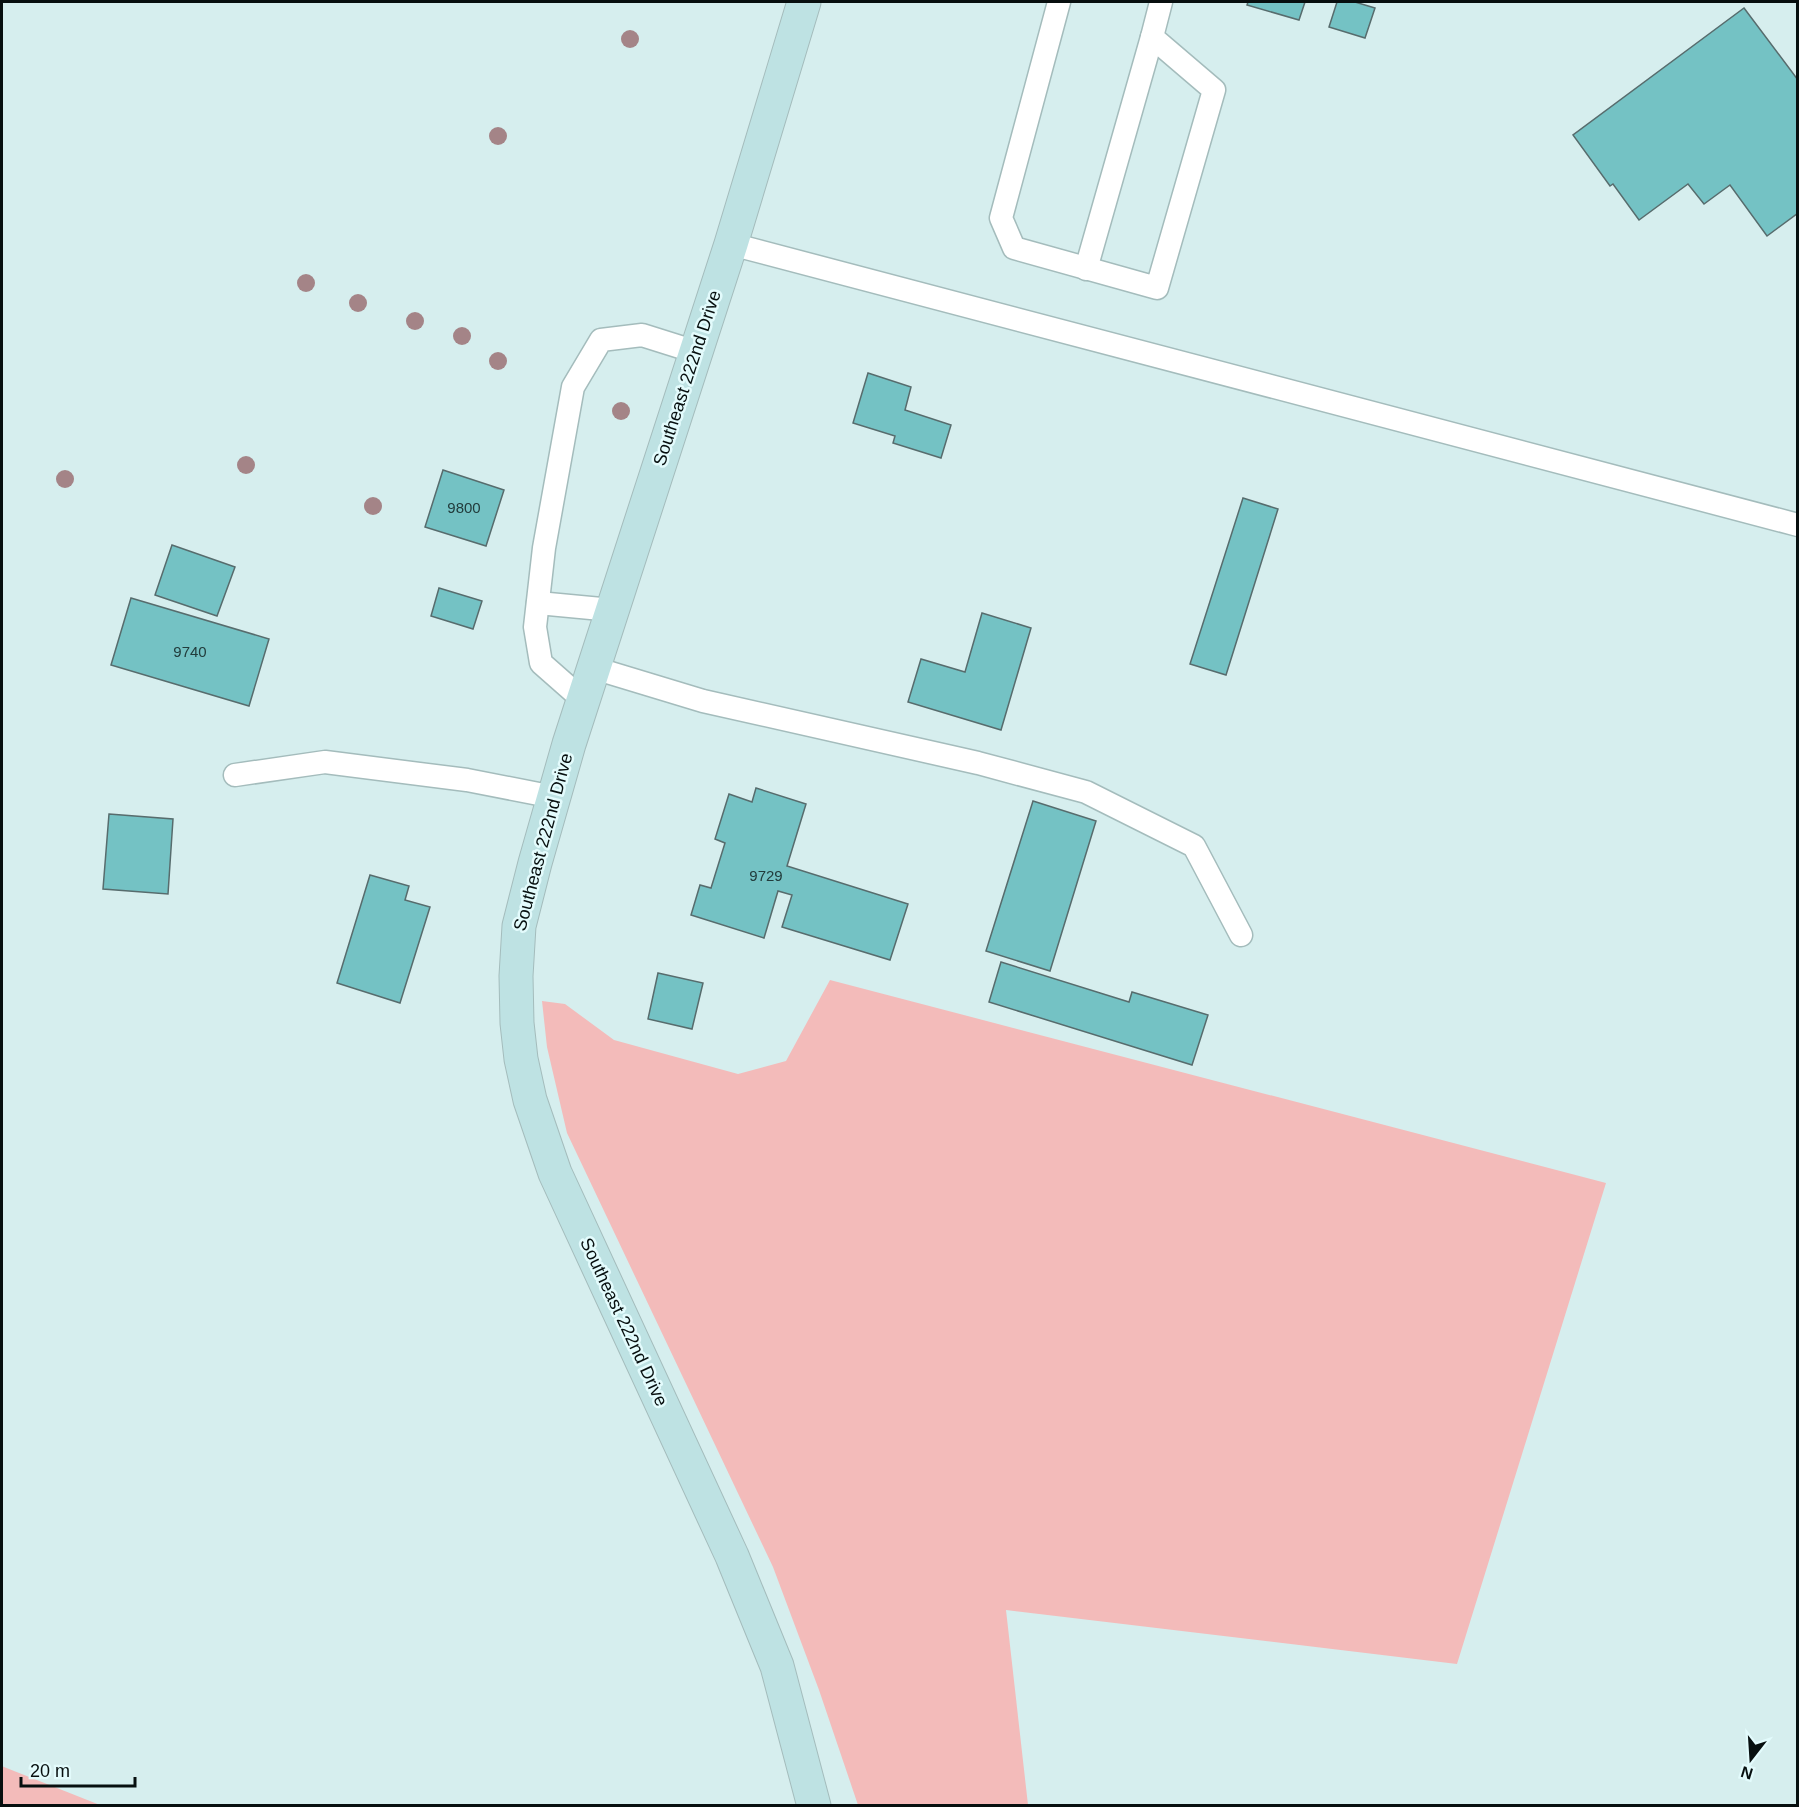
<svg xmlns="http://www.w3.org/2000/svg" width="1799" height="1807" font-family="Arial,sans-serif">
  <rect width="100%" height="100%" fill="#d6eeee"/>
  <g fill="#f3bbba">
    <polygon points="830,980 1606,1183 1457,1664 1006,1610 1028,1805 858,1805 819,1690 773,1567 567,1133 547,1047 542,1001 565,1004 614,1040 738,1074 786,1061"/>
    <polygon points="2,1766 4,1767 100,1805 2,1805"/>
  </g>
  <g fill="#74c2c4" stroke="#576c6d" stroke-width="1.5">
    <polygon points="1248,2 1305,2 1299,20 1247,5"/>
    <polygon points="1337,2 1355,2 1375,8 1365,38 1329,27"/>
    <polygon points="1744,8 1798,80 1798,213 1767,236 1730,185 1704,204 1688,184 1639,220 1613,184 1610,186 1573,135"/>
    <polygon points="868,373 911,387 905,410 951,425 941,458 893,443 895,436 853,423"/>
    <polygon points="443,470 504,490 486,546 425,527"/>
    <polygon points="1243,498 1278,509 1226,675 1190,664"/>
    <polygon points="172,545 235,567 217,616 155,595"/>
    <polygon points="439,588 482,601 473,629 431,616"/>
    <polygon points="131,598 269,639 249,706 111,665"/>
    <polygon points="982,613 1031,628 1001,730 908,702 921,659 965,672"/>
    <polygon points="756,788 806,804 787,866 908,904 890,960 782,927 792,895 778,891 764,938 691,915 700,885 711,888 725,843 715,839 729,794 752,802"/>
    <polygon points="1033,801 1096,821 1050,971 986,951"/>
    <polygon points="109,814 173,819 168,894 103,889"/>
    <polygon points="370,875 409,886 405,900 430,907 400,1003 337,983"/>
    <polygon points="1001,962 1129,1002 1132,992 1208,1015 1192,1065 989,1002"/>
    <polygon points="658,973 703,983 692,1029 648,1019"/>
  </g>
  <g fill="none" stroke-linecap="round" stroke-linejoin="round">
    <defs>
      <g id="service">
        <polyline points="1059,2 1001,218 1014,248 1157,288 1214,90 1152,37 1161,2"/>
        <polyline points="731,244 1798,525"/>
        <polyline points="1086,269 1152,37"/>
        <polyline points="538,603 612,610"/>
        <polyline points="594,668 703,701 978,763 1086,792 1194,846 1241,935"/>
        <polyline points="583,700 541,663 535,627 544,548 573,387 601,340 642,335 696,352"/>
        <polyline points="235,775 325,762 467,780 554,797"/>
      </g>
      <polyline id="secondary" points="804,2 731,244 569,744 535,863 519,926 516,976 517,1023 521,1059 530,1100 555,1173 732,1556 777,1666 814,1806"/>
    </defs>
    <use href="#service" stroke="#a4bcbc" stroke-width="25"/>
    <use href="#secondary" stroke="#a4bcbc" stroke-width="35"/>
    <use href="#service" stroke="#fff" stroke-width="22"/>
    <use href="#secondary" stroke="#bee2e3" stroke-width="33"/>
  </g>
  <g fill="#a48487">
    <circle cx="630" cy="39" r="9"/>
    <circle cx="498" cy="136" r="9"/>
    <circle cx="306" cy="283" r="9"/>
    <circle cx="358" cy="303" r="9"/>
    <circle cx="415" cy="321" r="9"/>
    <circle cx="462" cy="336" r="9"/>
    <circle cx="498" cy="361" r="9"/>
    <circle cx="621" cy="411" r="9"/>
    <circle cx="246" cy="465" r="9"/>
    <circle cx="65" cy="479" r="9"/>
    <circle cx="373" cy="506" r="9"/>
  </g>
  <g text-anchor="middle" stroke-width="5" stroke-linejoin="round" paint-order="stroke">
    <g font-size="15" fill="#223c3c">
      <text x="464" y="513">9800</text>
      <text x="190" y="657">9740</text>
      <text x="766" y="881">9729</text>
    </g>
    <g font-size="18" fill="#070f0f" stroke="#e3fbfc">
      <text transform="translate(687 378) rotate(-72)" y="6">Southeast 222nd Drive</text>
      <text transform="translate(543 842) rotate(-75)" y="6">Southeast 222nd Drive</text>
      <text transform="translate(624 1322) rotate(65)" y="6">Southeast 222nd Drive</text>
    </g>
  </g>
  <rect width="1799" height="1807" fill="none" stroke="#070f0f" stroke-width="6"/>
  <g transform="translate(1751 1759) rotate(197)" stroke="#e3fbfc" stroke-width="4.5" paint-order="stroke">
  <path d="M0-4.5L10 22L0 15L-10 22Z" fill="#070f0f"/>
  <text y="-9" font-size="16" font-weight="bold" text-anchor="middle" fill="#070f0f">N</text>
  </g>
  <path d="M21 1777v9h114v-9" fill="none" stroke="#070f0f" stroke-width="3"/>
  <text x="30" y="1777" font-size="18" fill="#070f0f" stroke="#e3fbfc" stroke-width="4.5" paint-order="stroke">20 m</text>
</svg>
